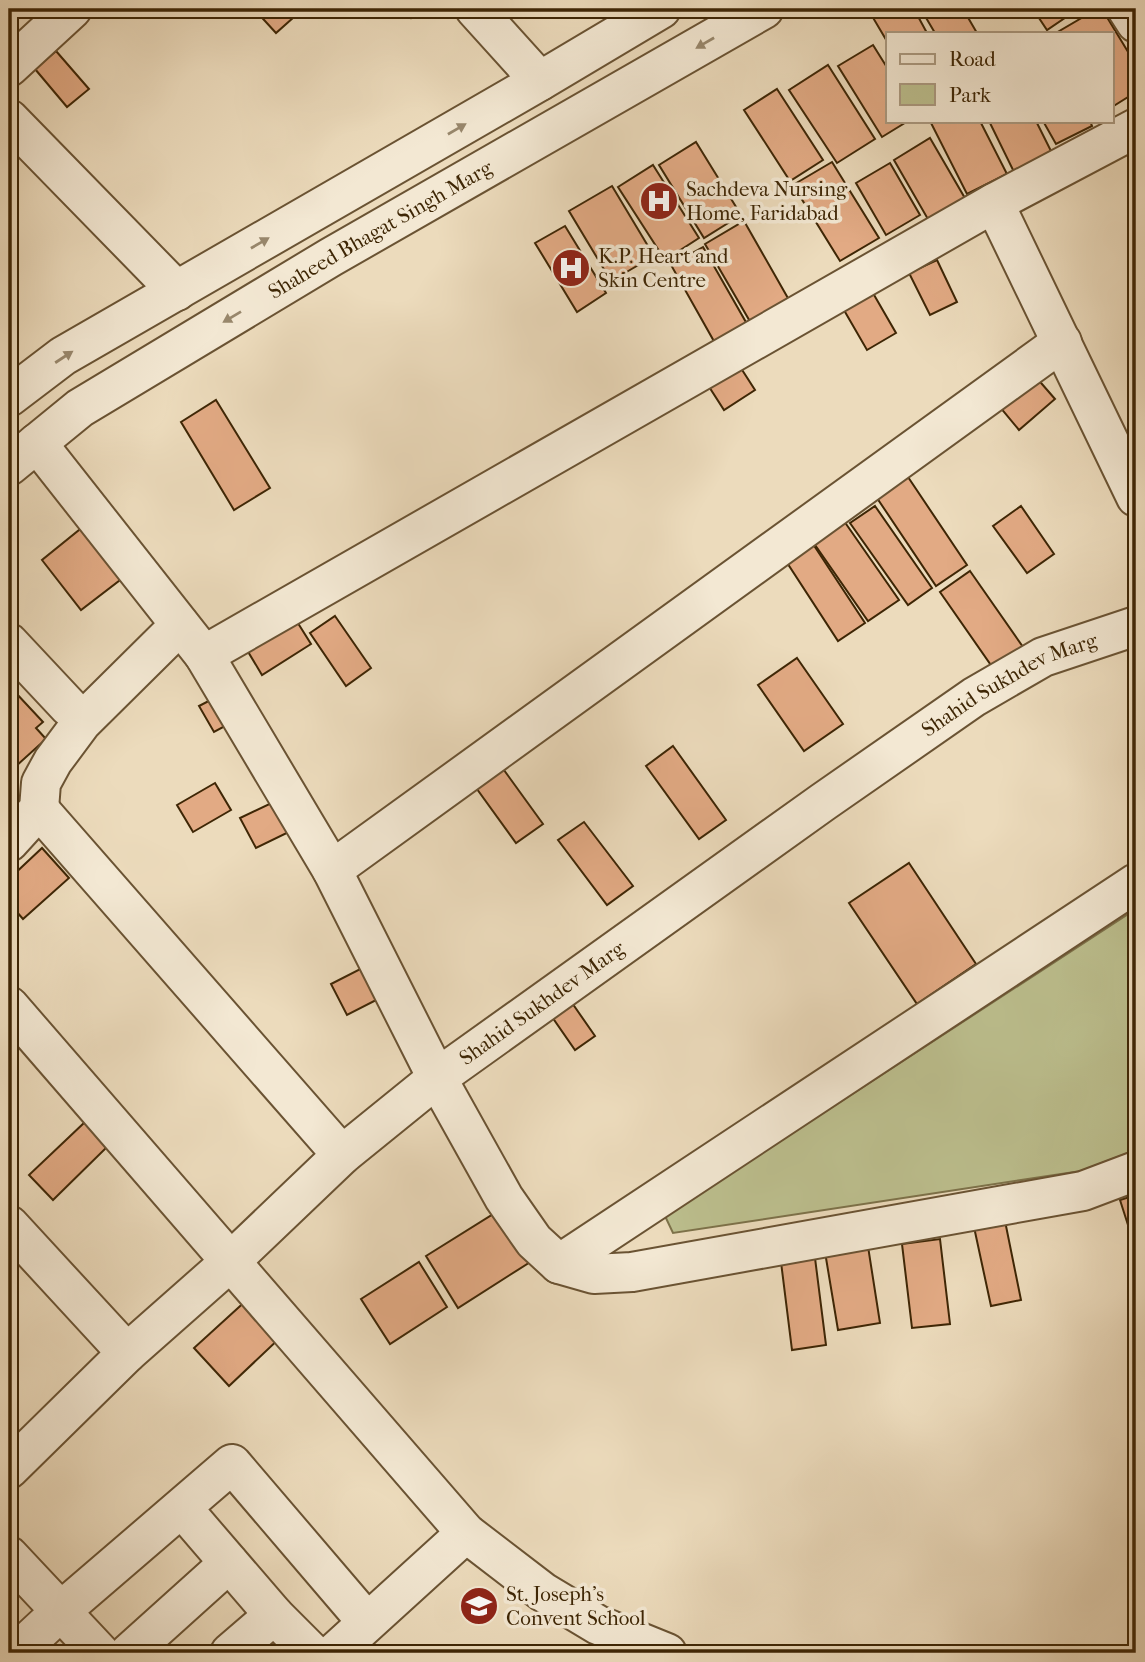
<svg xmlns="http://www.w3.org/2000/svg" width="1145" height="1662" font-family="'IM FELL French Canon',serif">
  <rect width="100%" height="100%" fill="#ecdbbc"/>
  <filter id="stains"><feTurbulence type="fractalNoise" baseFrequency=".00286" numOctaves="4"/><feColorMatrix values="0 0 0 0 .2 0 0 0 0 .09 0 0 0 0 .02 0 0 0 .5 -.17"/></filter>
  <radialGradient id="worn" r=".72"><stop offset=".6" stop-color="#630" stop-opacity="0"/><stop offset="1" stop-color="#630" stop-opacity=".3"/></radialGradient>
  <polygon fill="#bcbf8e" stroke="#7d724a" stroke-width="2" points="1136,909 1136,1150 1081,1171 673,1233 665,1216"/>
  <g fill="#e2aa84" stroke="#3e2605" stroke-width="2">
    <polygon points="254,9 303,9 276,33"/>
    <polygon points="402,9 420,9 411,18"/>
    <polygon points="885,9 914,9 927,33 888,33 888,43 872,16"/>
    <polygon points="926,9 963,9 977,33 935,33 922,11"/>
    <polygon points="1033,9 1078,9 1047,30"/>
    <polygon points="1097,9 1102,9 1136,65 1136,92 1112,107 1112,33 1056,33"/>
    <polygon points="873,45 888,69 888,121 908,121 882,137 838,66"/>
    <polygon points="56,51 89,89 67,107 35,69"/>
    <polygon points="828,65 875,139 837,163 789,90"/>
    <polygon points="777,89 823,160 790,181 744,110"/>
    <polygon points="930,121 980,121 1007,174 967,194"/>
    <polygon points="989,121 1036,121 1052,153 1014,172"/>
    <polygon points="1043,121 1090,121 1092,126 1056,144"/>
    <polygon points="930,138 966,200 929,221 894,160"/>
    <polygon points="696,142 741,215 704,238 659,165"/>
    <polygon points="832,162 879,238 840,261 793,185"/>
    <polygon points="890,163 920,215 886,235 856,183"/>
    <polygon points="653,165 699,238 665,260 618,187"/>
    <polygon points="612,186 654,256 611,281 569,211"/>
    <polygon points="744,221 793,307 755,330 705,244"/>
    <polygon points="565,226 606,293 577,312 535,243"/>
    <polygon points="703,247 747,324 715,343 671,265"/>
    <polygon points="937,260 957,302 930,315 909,273"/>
    <polygon points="866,281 896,333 867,350 837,298"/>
    <polygon points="737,362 755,390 724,410 706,382"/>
    <polygon points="1035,376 1055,399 1019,430 999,406"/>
    <polygon points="216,400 270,488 234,510 181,422"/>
    <polygon points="908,477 967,565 936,586 877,498"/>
    <polygon points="875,506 932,588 908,605 850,523"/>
    <polygon points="1021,506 1054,554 1027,573 993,526"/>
    <polygon points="844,521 899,600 868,621 813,542"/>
    <polygon points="84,526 124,577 81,610 42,560"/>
    <polygon points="811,541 865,623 838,641 784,558"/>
    <polygon points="970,571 1023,647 993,668 940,592"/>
    <polygon points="335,616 371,668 346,686 310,633"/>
    <polygon points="296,620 311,644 262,675 247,650"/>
    <polygon points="797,658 843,724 804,751 758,685"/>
    <polygon points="15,692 43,722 36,728 46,739 15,767 9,761 16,755 9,747 9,698"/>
    <polygon points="226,692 240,718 214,732 199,706"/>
    <polygon points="673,746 726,820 699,839 646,766"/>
    <polygon points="496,759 543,824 516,843 469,778"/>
    <polygon points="215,783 231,810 193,832 177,805"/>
    <polygon points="282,798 297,828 256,848 240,818"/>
    <polygon points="584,822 633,886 607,905 558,840"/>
    <polygon points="42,848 69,878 23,919 9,903 9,879"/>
    <polygon points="909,863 976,964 917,1004 849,903"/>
    <polygon points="370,964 386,995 347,1015 331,984"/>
    <polygon points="570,1000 595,1036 575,1050 550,1014"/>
    <polygon points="85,1122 108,1146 53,1200 29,1175"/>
    <polygon points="1136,1195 1136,1250 1120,1200"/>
    <polygon points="503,1208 535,1259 458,1308 426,1256"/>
    <polygon points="1005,1221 1021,1300 991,1306 974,1227"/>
    <polygon points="940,1239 950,1324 912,1328 902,1244"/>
    <polygon points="867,1240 880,1323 838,1330 824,1246"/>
    <polygon points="815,1258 826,1345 792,1350 781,1262"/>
    <polygon points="419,1262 447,1307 390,1344 361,1299"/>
    <polygon points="249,1298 283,1335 229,1386 194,1348"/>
  </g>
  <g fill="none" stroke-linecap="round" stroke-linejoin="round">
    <defs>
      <g id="minor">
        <polyline points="475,9 540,81"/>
        <polyline points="1127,9 1136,23"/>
        <polyline points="9,67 72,9"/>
        <polyline points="9,119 177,291"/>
        <polyline points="994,203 1136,497"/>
        <polyline points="9,397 63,356 540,81 661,9"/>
        <polyline points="37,443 204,655 332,870 437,1078 504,1198 534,1241 559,1264 594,1274 632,1272 1083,1191 1136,1171"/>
        <path id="s1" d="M 9,466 L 80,408 L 331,257 L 764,9"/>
        <polyline points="9,643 69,707"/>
        <polyline points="204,655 994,203 1136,128"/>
        <polyline points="39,809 342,1155"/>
        <polyline points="9,842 39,809 41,783 53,761 82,722 180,625"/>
        <polyline points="332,870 1062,342"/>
        <polyline points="9,1006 466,1533 543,1592 598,1625 667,1653"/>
        <polyline points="9,1225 127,1353"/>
        <polyline points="559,1264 1136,883"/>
        <path id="s2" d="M 9,1469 L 127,1353 L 230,1262 L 342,1155 L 437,1078 L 823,802 L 974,697 L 1043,657 L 1136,626"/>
        <polyline points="182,1508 274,1615 312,1653"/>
        <polyline points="9,1556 100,1653"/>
        <polyline points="16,1653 61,1611 232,1464 367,1622"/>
        <polyline points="129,1653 229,1563"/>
        <polyline points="230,1653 274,1615"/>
        <polyline points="334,1653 466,1533"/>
      </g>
    </defs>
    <use href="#minor" stroke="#6a5333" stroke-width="42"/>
    <use href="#minor" stroke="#f3e8d3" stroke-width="38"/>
  </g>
  <defs><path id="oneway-solid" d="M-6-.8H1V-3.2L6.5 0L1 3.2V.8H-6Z" transform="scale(1.75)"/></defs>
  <g fill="#98876c">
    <use href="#oneway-solid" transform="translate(705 43) rotate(150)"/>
    <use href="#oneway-solid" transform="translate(457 129) rotate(-30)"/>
    <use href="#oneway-solid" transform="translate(260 243) rotate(-30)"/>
    <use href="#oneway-solid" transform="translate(232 317) rotate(149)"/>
    <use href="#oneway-solid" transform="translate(64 357) rotate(-33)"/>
  </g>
  <defs>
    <symbol id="hospital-disc" viewBox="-11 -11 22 22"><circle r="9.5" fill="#8f2418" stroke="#f3e8d3"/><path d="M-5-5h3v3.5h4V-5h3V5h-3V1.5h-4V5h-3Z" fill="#fff"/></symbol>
    <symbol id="school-disc" viewBox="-11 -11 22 22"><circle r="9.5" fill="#8f2418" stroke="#f3e8d3"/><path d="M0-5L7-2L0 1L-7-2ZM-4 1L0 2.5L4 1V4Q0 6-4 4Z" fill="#fff"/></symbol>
  </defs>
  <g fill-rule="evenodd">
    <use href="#hospital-disc" x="637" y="179" width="44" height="44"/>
    <use href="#hospital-disc" x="549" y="246" width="44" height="44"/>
    <use href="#school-disc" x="457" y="1584" width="44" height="44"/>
  </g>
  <g text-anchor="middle" stroke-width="7" stroke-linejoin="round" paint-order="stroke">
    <g font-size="21" fill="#3e2605" stroke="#f3e8d3" text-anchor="start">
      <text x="686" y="196">Sachdeva Nursing<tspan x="686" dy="24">Home, Faridabad</tspan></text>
      <text x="598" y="263">K.P. Heart and<tspan x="598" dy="24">Skin Centre</tspan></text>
      <text x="506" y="1601">St. Joseph's<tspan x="506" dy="24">Convent School</tspan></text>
    </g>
    <g font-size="21" fill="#3e2605" stroke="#f3e8d3">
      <text dy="7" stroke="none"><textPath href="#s1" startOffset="441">Shaheed Bhagat Singh Marg</textPath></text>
      <text dy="7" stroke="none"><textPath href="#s2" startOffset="1276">Shahid Sukhdev Marg</textPath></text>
      <text dy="7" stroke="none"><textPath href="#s2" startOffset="709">Shahid Sukhdev Marg</textPath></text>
    </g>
  </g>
  <rect width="1145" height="1662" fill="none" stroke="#ecdbbc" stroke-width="35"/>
  <rect x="10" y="10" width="1124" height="1641" fill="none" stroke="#3e2605" stroke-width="3.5"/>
  <rect x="18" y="18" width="1110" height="1627" fill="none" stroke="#3e2605" stroke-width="2"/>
  <rect x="886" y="32" width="228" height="91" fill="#f3e8d3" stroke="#ab9a81" stroke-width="2"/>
  <rect x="900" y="54" width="35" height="10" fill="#f3e8d3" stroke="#ab9a81" stroke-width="2"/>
  <text x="949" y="66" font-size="21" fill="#3e2605">Road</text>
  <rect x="900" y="84" width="35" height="21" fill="#bcbf8e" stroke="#ab9a81" stroke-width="2"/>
  <text x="949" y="102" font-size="21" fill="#3e2605">Park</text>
  <rect width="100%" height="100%" filter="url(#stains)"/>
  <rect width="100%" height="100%" fill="url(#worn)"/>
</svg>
